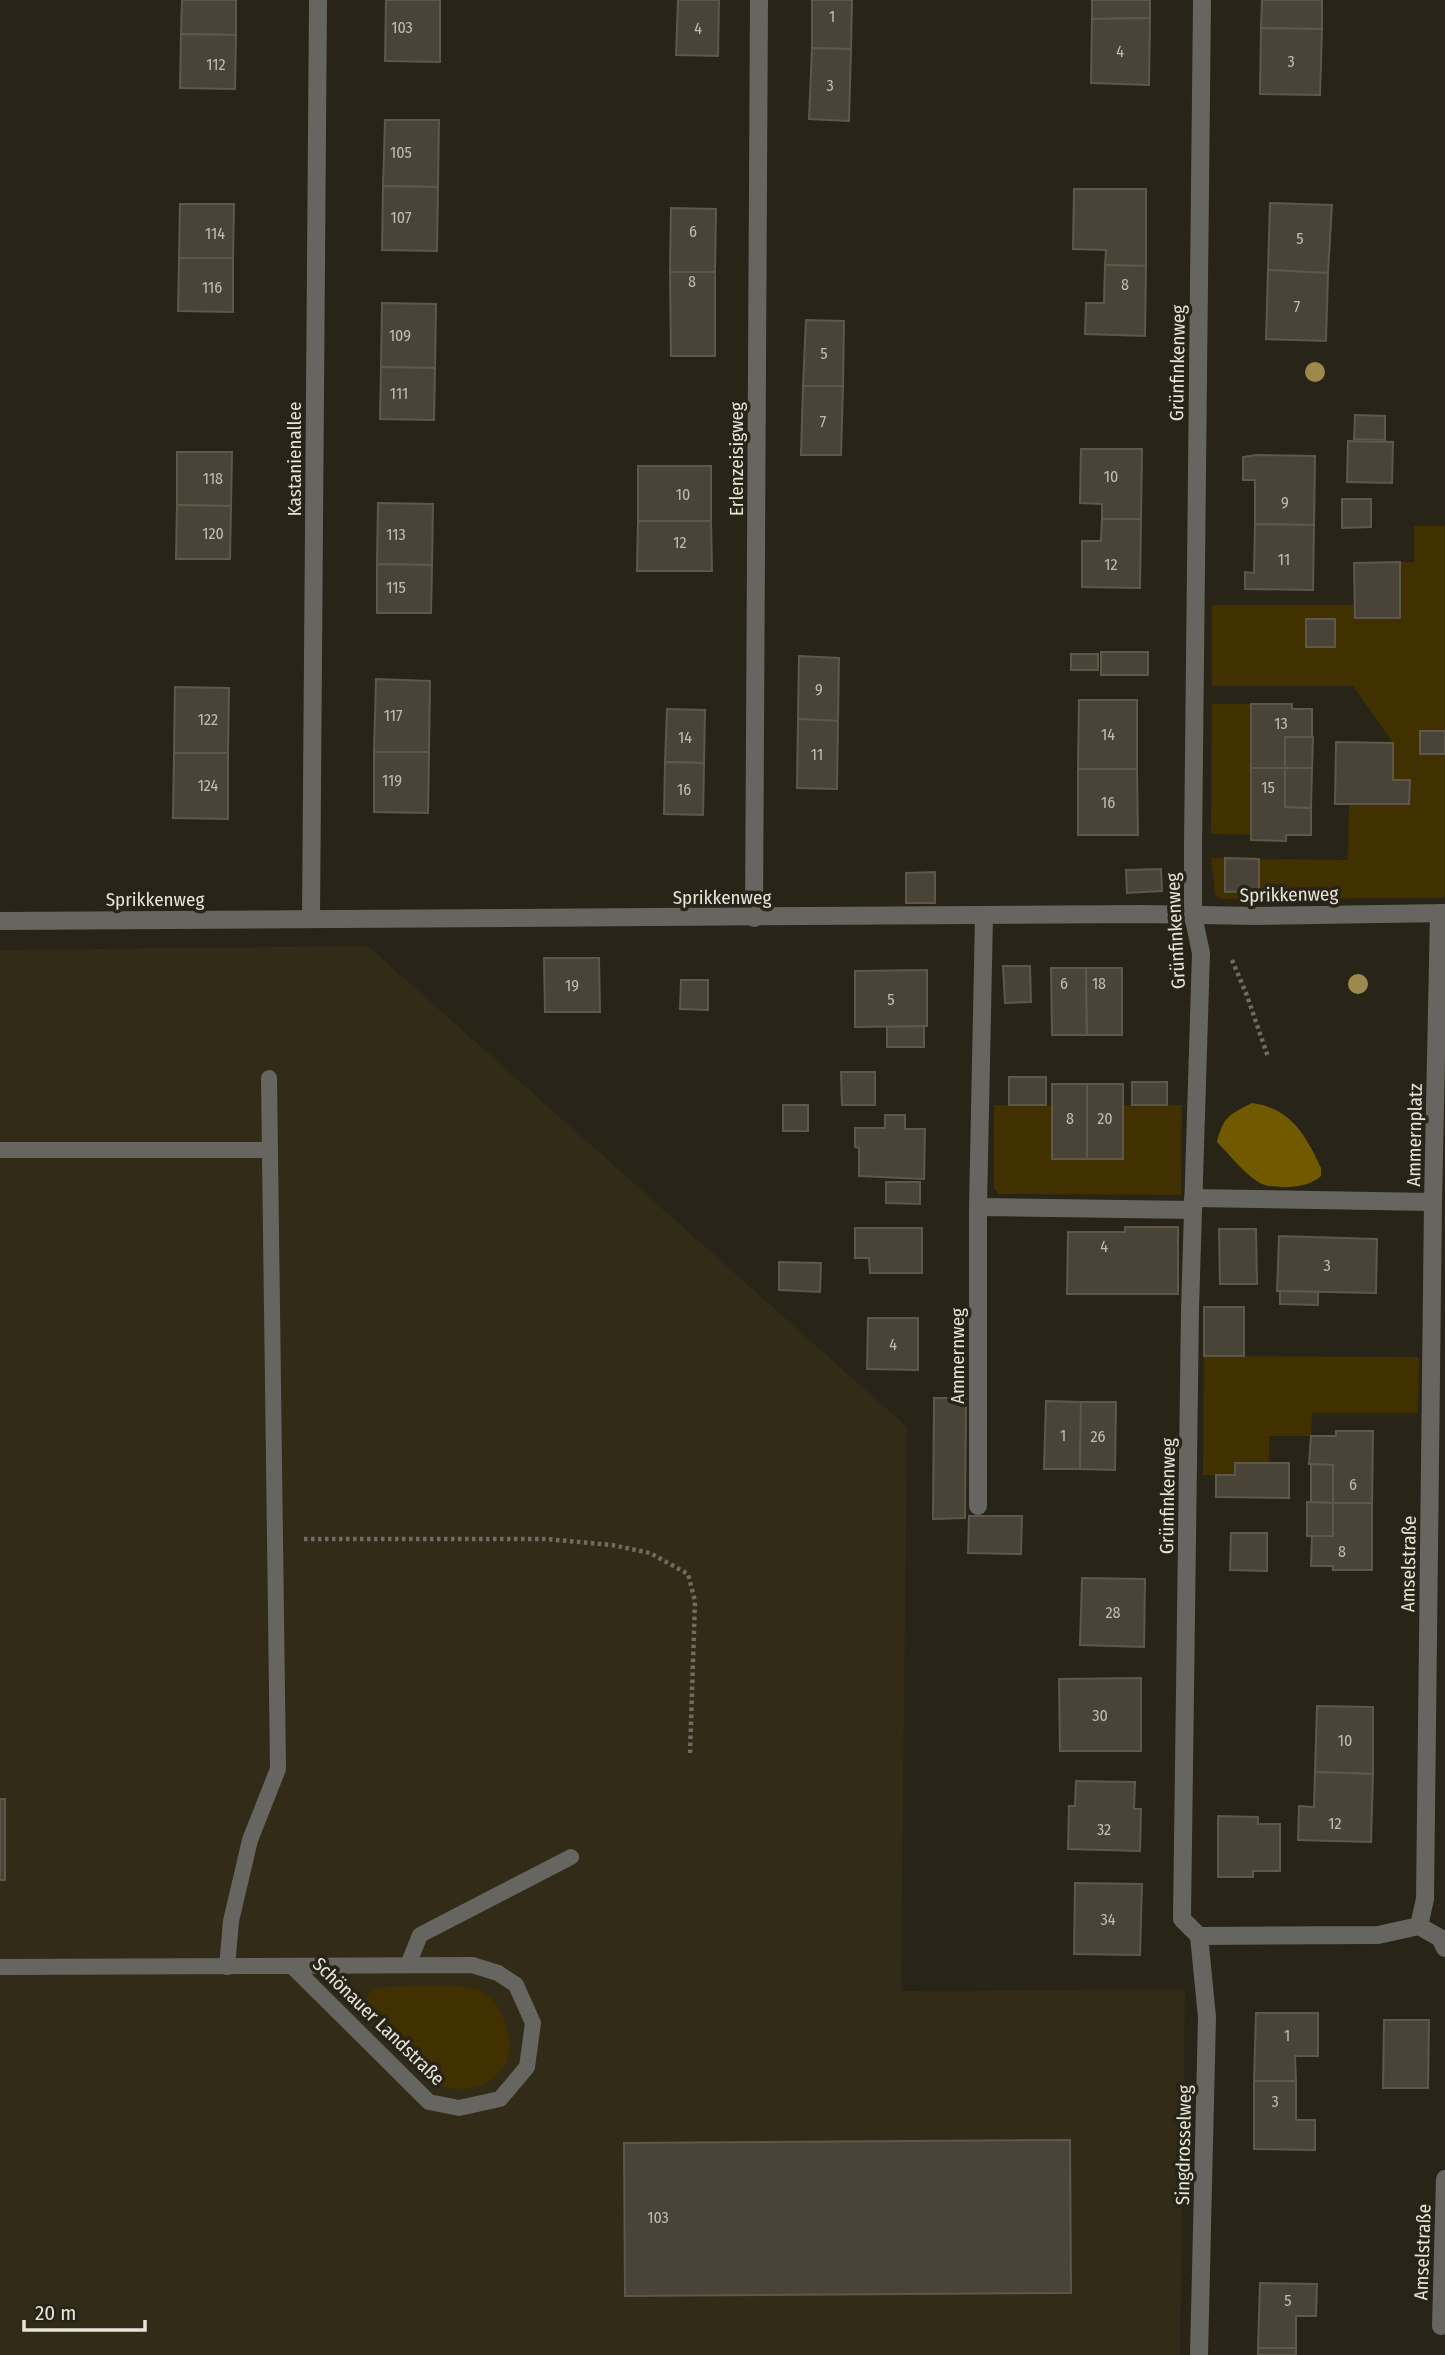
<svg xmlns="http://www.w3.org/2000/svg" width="1445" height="2355" font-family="'Fira Sans Condensed',sans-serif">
  <rect width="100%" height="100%" fill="#282417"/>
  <polygon fill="#312b18" points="368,946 907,1427 901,1991 1185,1989 1180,2355 0,2355 0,950"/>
  <g fill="#413100">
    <polygon points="1414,526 1445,526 1445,731 1420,732 1420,754 1445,754 1445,896 1443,898 1221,899 1215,895 1211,858 1225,858 1225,892 1259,891 1259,859 1348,860 1349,804 1409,804 1410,781 1393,780 1393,743 1353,686 1212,686 1212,605 1355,605 1355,618 1400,617 1400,562 1414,562"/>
    <polygon points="1212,704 1251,704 1251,835 1211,834"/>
    <polygon points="994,1105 1052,1106 1052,1159 1123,1159 1123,1105 1182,1105 1181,1195 999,1194 994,1188"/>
    <polygon points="1204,1356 1419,1357 1418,1413 1312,1413 1311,1436 1269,1436 1269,1463 1235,1463 1235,1475 1203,1475"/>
    <path d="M 380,1987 C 404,1987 467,1981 485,1993 C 503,2005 517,2046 505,2065 C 488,2091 455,2096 430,2079 C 423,2074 417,2066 411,2060 C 397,2044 382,2029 367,2013 C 364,1999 366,1993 380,1987 Z"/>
  </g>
  <path fill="#715900" d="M 1252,1103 C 1290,1108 1306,1135 1321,1168 L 1321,1176 C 1309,1188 1279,1190 1262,1184 C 1248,1178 1228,1153 1217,1142 C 1223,1117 1230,1114 1252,1103 Z"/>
  <g fill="#494437" stroke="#5d584a" stroke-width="2">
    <polygon points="182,0 236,0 236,35 181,34"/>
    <polygon points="386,0 440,0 440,62 385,61"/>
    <polygon points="678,0 719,0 718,56 676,55"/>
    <polygon points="812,0 852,0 851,49 812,48"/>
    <polygon points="1092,0 1150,0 1150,18 1092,19"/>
    <polygon points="1262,0 1322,0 1322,29 1261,28"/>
    <polygon points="1150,18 1149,85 1091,83 1092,19"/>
    <polygon points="1261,28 1322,29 1320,95 1260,94"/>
    <polygon points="181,34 236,35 235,89 180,88"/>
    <polygon points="812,48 851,49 849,121 809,119"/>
    <polygon points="385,120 439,120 438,187 383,186"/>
    <polygon points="383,186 438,187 437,251 382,250"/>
    <polygon points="1074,189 1146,189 1146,266 1105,265 1106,250 1073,249"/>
    <polygon points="1270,203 1332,205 1328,273 1268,270"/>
    <polygon points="180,204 234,204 233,258 179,258"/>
    <polygon points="671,208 716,209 715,272 670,272"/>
    <polygon points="179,258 233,258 233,312 178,311"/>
    <polygon points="1105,265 1146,266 1145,336 1085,334 1086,303 1104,303"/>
    <polygon points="1268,270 1328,273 1326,341 1266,339"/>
    <polygon points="670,272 715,272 715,356 671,356"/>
    <polygon points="382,303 436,304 435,368 381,367"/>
    <polygon points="806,320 844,321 843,386 803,386"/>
    <polygon points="381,367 435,368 434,420 380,419"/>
    <polygon points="803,386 843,386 841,455 801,455"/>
    <polygon points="1355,415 1385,416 1385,440 1354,439"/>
    <polygon points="1348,441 1393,442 1392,483 1347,482"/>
    <polygon points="1081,449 1142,449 1141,519 1102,519 1102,504 1080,503"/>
    <polygon points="177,452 232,452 231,506 177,505"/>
    <polygon points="1256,455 1315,456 1314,525 1255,524 1255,480 1243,480 1243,457"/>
    <rect x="638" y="466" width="73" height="55"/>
    <polygon points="1342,499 1371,499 1371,527 1342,528"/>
    <polygon points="378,503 433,504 432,565 377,564"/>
    <polygon points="177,505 231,506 230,559 176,559"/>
    <polygon points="1102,519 1141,519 1140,588 1082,587 1082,541 1101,541"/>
    <polygon points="638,521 711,521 712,571 637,571"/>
    <polygon points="1255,524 1314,525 1313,590 1245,589 1245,572 1254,573"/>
    <polygon points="1400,562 1400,618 1355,618 1354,563"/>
    <polygon points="377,564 432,565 431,613 377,613"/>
    <rect x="1306" y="619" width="29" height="28"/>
    <rect x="1101" y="652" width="47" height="23"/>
    <rect x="1071" y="654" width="27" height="16"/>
    <polygon points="799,656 839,658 838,721 798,719"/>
    <polygon points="376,679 430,681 429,752 374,752"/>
    <polygon points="175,687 229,688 228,753 174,753"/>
    <polygon points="1079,700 1137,700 1137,769 1078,769"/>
    <polygon points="1251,704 1292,704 1292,709 1312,709 1312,737 1285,737 1285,768 1251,768"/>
    <polygon points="667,709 705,710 704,763 665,762"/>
    <polygon points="798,719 838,721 837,789 797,788"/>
    <rect x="1420" y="731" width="25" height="23"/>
    <polygon points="1285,737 1313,737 1312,768 1285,768"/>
    <polygon points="1336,742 1393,743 1393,780 1410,780 1409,804 1335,804"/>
    <polygon points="374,752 429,752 428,813 374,812"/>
    <polygon points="174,753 228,753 228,819 173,818"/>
    <polygon points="665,762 704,763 703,815 664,814"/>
    <polygon points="1251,768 1285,768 1285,807 1311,808 1311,835 1286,835 1286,841 1251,840"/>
    <polygon points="1285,768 1312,768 1311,808 1285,807"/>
    <polygon points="1078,769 1137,769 1138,835 1078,835"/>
    <polygon points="1225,858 1259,859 1259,891 1225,892"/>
    <polygon points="1161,869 1162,891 1127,893 1126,870"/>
    <polygon points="935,872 935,903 906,903 906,873"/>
    <polygon points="544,958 599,958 600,1012 545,1012"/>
    <polygon points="1003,966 1030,966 1031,1002 1005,1003"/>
    <polygon points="1051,968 1086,968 1087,1035 1052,1035"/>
    <polygon points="1086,968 1122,968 1122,1035 1087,1035"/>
    <polygon points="927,970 927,1026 855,1027 855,971"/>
    <polygon points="681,980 708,980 708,1010 680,1009"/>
    <polygon points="924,1026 924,1047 887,1047 887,1027"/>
    <polygon points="841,1072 875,1072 875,1105 842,1105"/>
    <rect x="1009" y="1077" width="37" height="28"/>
    <rect x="1132" y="1082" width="35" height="23"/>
    <rect x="1052" y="1084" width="35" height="75"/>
    <rect x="1087" y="1084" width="36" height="75"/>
    <rect x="783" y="1105" width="25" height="26"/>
    <polygon points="885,1115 905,1115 905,1129 925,1129 924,1179 859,1176 859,1148 855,1147 855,1128 885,1128"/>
    <polygon points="886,1182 920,1182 920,1204 886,1203"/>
    <polygon points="1125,1227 1178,1227 1178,1294 1067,1294 1068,1232 1125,1232"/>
    <polygon points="855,1228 922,1228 922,1273 870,1273 869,1258 855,1258"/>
    <polygon points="1219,1229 1256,1229 1257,1284 1220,1284"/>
    <polygon points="1279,1236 1377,1239 1376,1293 1277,1291"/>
    <polygon points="779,1262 821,1263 820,1292 779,1290"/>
    <polygon points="1280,1291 1318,1292 1318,1305 1280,1304"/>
    <rect x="1204" y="1307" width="40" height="49"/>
    <polygon points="868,1318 918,1318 918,1370 867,1369"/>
    <polygon points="934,1398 966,1398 965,1518 933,1519"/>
    <polygon points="1046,1401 1081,1402 1080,1469 1044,1469"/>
    <polygon points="1081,1402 1116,1402 1115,1470 1080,1469"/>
    <polygon points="1336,1431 1373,1431 1372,1503 1333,1503 1333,1465 1309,1464 1311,1436 1336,1436"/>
    <polygon points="1235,1463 1289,1463 1289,1498 1216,1497 1216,1475 1235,1475"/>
    <polygon points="1311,1464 1333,1465 1333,1503 1311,1502"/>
    <polygon points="1307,1502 1333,1503 1333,1536 1307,1536"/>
    <polygon points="1333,1503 1372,1503 1372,1570 1333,1570 1333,1566 1311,1566 1312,1536 1333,1536"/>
    <polygon points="969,1516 1022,1516 1021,1554 968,1553"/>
    <polygon points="1231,1533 1267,1533 1267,1571 1230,1570"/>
    <polygon points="1082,1578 1145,1579 1144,1647 1080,1645"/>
    <polygon points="1141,1678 1141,1751 1060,1751 1059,1679"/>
    <polygon points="1317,1706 1373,1707 1373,1774 1315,1772"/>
    <polygon points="1315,1772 1373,1774 1371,1842 1298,1840 1299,1806 1314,1807"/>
    <polygon points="1076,1781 1135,1782 1134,1809 1141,1809 1140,1851 1068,1849 1069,1806 1075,1806"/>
    <rect x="0" y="1799" width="5" height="81"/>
    <polygon points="1218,1816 1258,1817 1258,1824 1280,1824 1280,1871 1253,1871 1253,1877 1218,1877"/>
    <polygon points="1075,1883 1142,1884 1140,1955 1074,1954"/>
    <polygon points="1256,2013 1318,2013 1318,2056 1295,2056 1296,2081 1254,2081"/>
    <polygon points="1384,2020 1429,2020 1428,2088 1383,2088"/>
    <polygon points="1254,2081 1296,2081 1296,2120 1315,2120 1315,2150 1254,2149"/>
    <polygon points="1070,2140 1071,2293 625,2296 624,2143"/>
    <polygon points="1260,2283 1317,2284 1316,2316 1296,2316 1296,2348 1258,2348"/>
    <rect x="1258" y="2348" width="38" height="7"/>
  </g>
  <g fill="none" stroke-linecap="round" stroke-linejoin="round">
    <g stroke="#6e6b60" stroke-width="4.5" stroke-dasharray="3.5 3.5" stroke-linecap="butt">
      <polyline points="1232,960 1246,993 1268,1057"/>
      <polyline points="304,1539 546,1539 612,1545 650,1553 688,1574 695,1601 690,1754"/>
    </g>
    <g stroke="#67655f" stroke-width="16">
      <polyline points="0,1150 270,1150"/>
      <polyline points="408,1965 420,1935 571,1857"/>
      <polyline points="0,1967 472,1965 498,1973 516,1985 533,2023 527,2067 500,2099 459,2108 429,2102 292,1966"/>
      <polyline points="227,1967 231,1921 250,1840 278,1769 269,1078"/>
    </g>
    <g stroke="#67655f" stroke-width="18">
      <polyline points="1439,913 1433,1202 1425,1899 1419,1926 1440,1938 1445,1948"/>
      <polyline points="984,916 978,1207 1193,1210"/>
      <polyline points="754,918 759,0"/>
      <polyline points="311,919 318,0"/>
      <polyline points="0,921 1144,914 1257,916 1445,913"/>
      <polyline points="1193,1198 1433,1202"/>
      <polyline points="978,1207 978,1506"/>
      <polyline points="1199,1936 1182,1919 1190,1309 1201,953 1193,915 1193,848 1202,0"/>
      <polyline points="1199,1936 1207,2017 1199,2355"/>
      <polyline points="1199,1936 1378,1935 1419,1926"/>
      <polyline points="1441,2326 1445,2179"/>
    </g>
  </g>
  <g fill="#9d884d">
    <circle cx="1315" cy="372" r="10"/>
    <circle cx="1358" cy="984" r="10"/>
  </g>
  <g text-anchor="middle" stroke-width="7" stroke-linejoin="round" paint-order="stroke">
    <g font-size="16" fill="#c0bcb3">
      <text x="832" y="22">1</text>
      <text x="402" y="33">103</text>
      <text x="698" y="34">4</text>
      <text x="1120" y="57">4</text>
      <text x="1291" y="67">3</text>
      <text x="216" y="70">112</text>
      <text x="830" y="91">3</text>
      <text x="401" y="158">105</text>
      <text x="401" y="223">107</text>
      <text x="693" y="237">6</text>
      <text x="215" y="239">114</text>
      <text x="1300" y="244">5</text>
      <text x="692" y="287">8</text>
      <text x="1125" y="290">8</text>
      <text x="212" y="293">116</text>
      <text x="1297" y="312">7</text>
      <text x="400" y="341">109</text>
      <text x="824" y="359">5</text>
      <text x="399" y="399">111</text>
      <text x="823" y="427">7</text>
      <text x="1111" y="482">10</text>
      <text x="213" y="484">118</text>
      <text x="683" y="500">10</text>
      <text x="1285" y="508">9</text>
      <text x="213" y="539">120</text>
      <text x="396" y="540">113</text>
      <text x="680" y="548">12</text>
      <text x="1284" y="565">11</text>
      <text x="1111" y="570">12</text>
      <text x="396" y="593">115</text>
      <text x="819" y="695">9</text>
      <text x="393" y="721">117</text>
      <text x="208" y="725">122</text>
      <text x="1281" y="729">13</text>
      <text x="1108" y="740">14</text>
      <text x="685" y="743">14</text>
      <text x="817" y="760">11</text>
      <text x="392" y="786">119</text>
      <text x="208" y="791">124</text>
      <text x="1268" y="793">15</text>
      <text x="684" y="795">16</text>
      <text x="1108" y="808">16</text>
      <text x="1064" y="989">6</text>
      <text x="1099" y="989">18</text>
      <text x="572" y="991">19</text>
      <text x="891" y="1005">5</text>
      <text x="1070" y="1124">8</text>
      <text x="1105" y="1124">20</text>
      <text x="1104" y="1252">4</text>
      <text x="1327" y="1271">3</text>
      <text x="893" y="1350">4</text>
      <text x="1063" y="1441">1</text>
      <text x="1098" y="1442">26</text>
      <text x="1353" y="1490">6</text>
      <text x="1342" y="1557">8</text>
      <text x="1113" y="1618">28</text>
      <text x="1100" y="1721">30</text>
      <text x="1345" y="1746">10</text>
      <text x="1335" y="1829">12</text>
      <text x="1104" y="1835">32</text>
      <text x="1108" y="1925">34</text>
      <text x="1287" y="2041">1</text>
      <text x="1275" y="2107">3</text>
      <text x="658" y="2223">103</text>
      <text x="1288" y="2306">5</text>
    </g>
    <g font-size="19" fill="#e7e4dc" stroke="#282417">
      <text transform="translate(1177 363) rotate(-89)" y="7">Grünfinkenweg</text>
      <text transform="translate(294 459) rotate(-90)" y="7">Kastanienallee</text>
      <text transform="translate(736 459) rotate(-90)" y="7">Erlenzeisigweg</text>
      <text transform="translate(1289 894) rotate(-1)" y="7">Sprikkenweg</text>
      <text x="722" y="904">Sprikkenweg</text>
      <text x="155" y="906">Sprikkenweg</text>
      <text transform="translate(1175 931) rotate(-93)" y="7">Grünfinkenweg</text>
      <text transform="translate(1414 1135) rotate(-89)" y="7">Ammernplatz</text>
      <text transform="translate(957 1356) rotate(-90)" y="7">Ammernweg</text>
      <text transform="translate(1167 1496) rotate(-89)" y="7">Grünfinkenweg</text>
      <text transform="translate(1408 1564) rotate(-89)" y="7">Amselstraße</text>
      <text transform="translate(379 2021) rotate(44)" y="7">Schönauer Landstraße</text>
      <text transform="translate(1183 2145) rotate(-89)" y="7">Singdrosselweg</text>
      <text transform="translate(1422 2252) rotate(-88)" y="7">Amselstraße</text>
    </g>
  </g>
  <path d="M24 2320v10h121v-10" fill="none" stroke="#e7e4dc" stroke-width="3.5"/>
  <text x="35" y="2320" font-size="21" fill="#e7e4dc" stroke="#282417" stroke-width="5" paint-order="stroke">20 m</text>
</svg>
